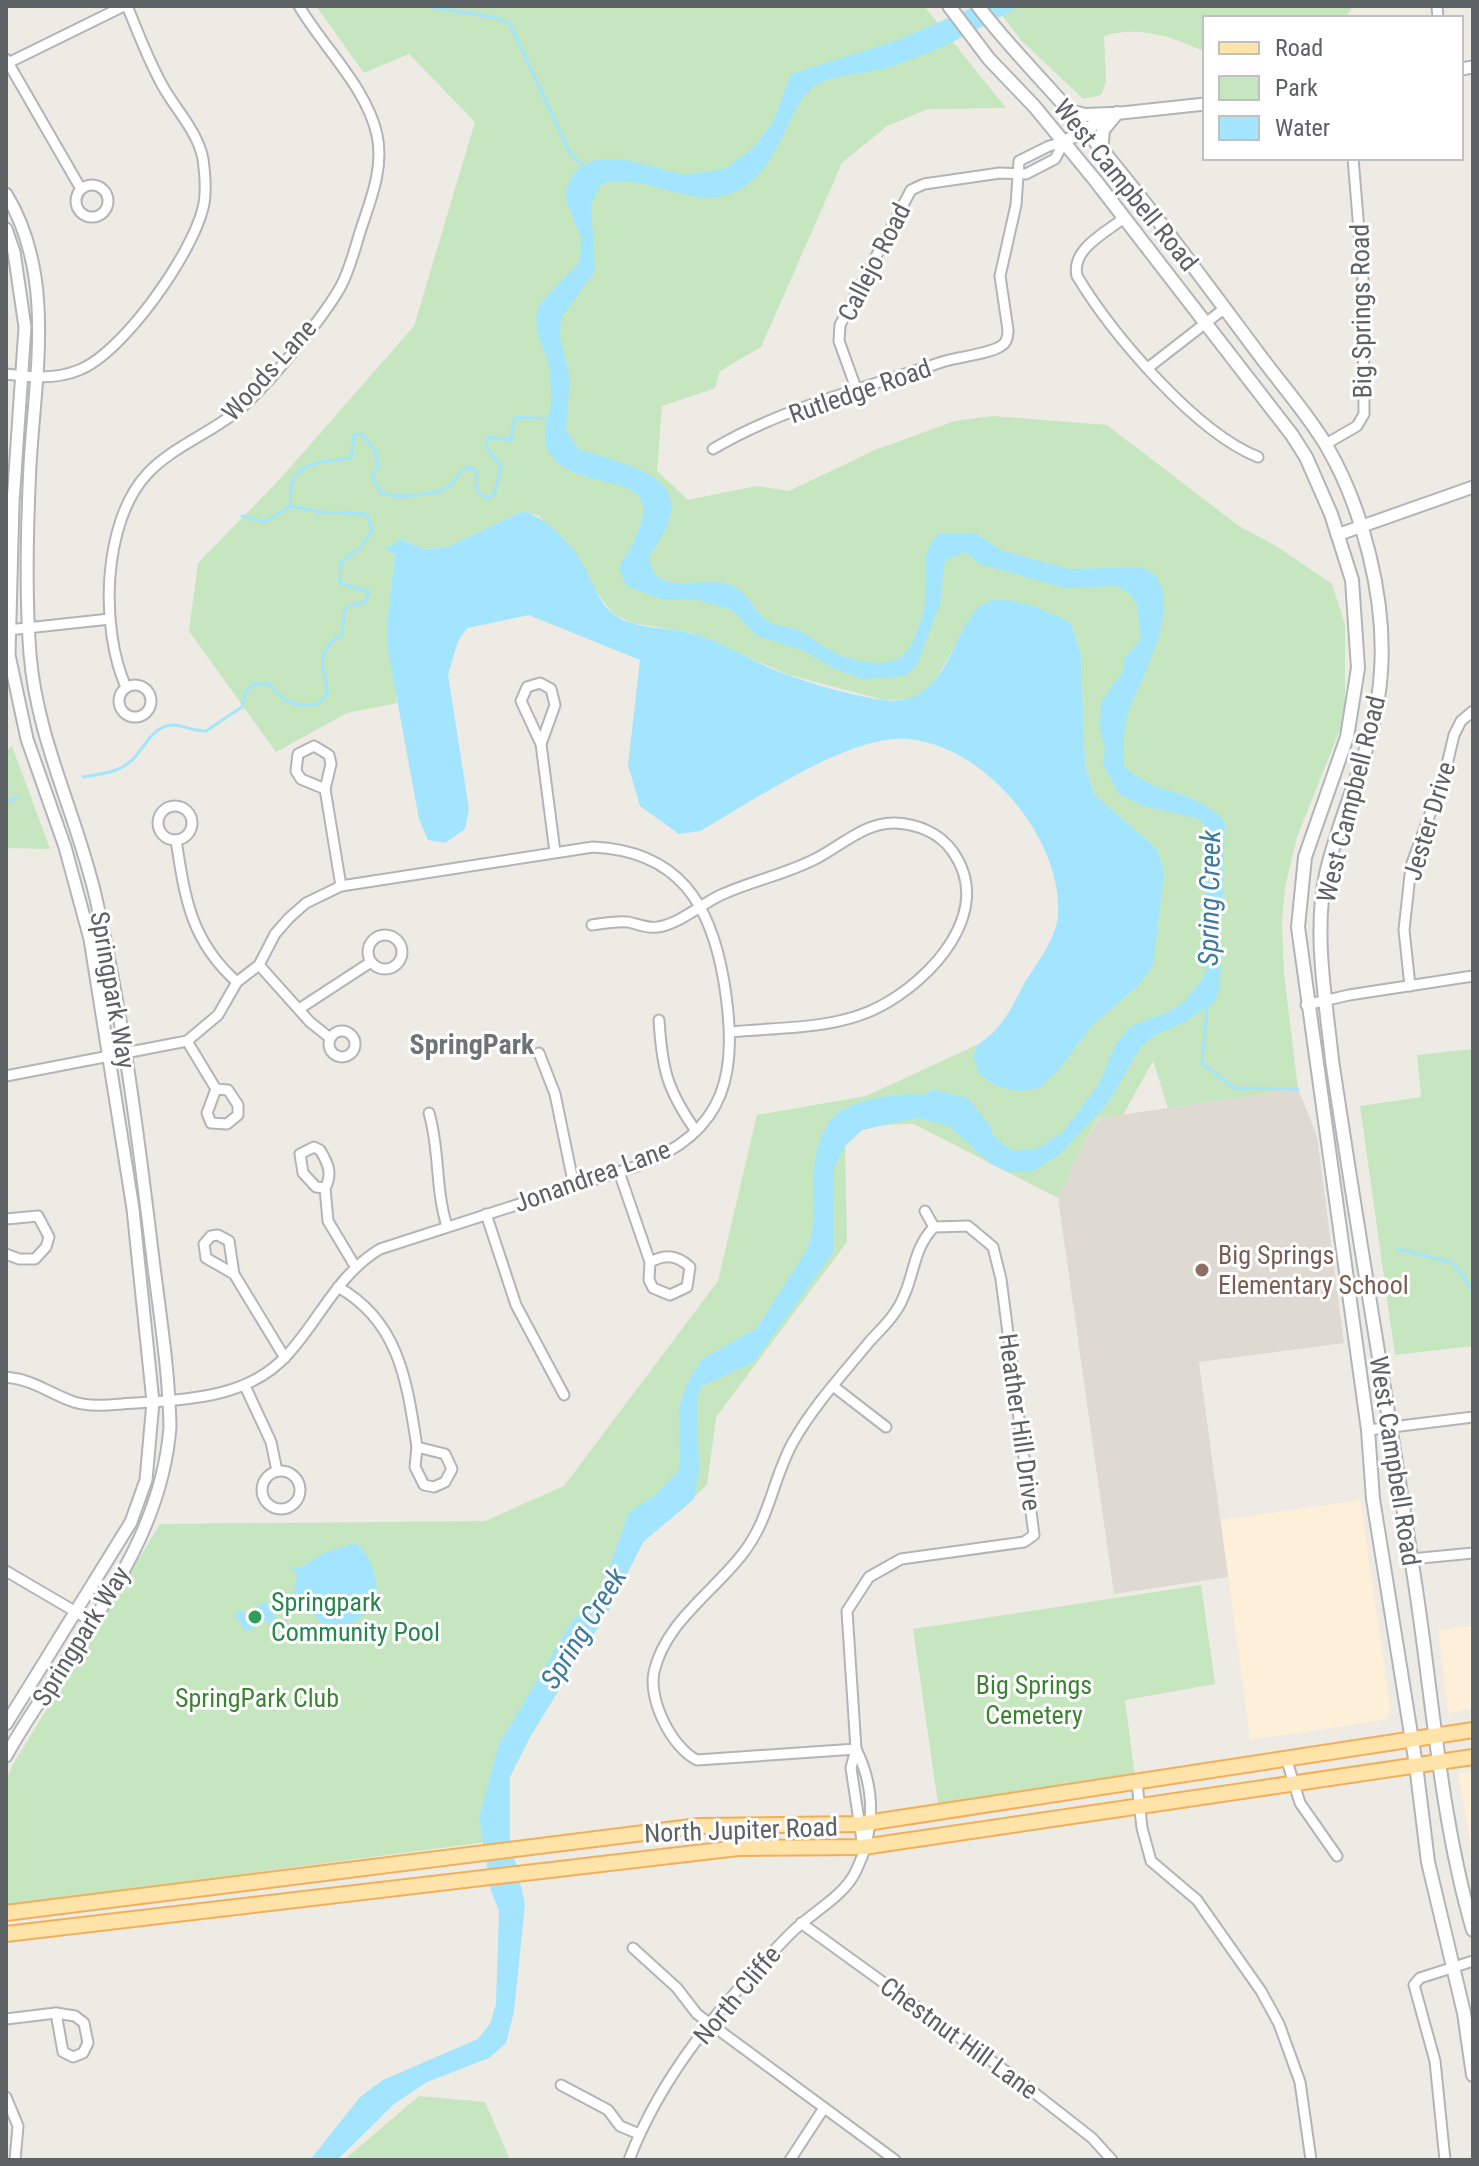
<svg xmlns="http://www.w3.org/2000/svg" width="1479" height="2166" font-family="'Roboto Condensed',sans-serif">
  <rect width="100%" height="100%" fill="#eeeae4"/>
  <g fill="#feefd9">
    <polygon points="1360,1500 1391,1712 1383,1720 1250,1740 1221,1520"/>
    <polygon points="1473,1626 1473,1709 1448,1713 1438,1630"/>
    <polygon points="1473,1771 1473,1858 1458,1773"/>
  </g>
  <polygon fill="#dedad2" points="1298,1089 1317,1136 1344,1343 1199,1362 1228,1577 1114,1594 1058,1198 1081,1148 1100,1118"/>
  <g fill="#c6e6c0">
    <polygon points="316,6 924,6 1006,108 928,109 887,126 842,163 761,347 720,371 715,388 662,406 657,471 688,500 756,486 789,491 875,450 955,421 993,416 1107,425 1239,526 1276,546 1332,584 1345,625 1345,717 1297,837 1285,887 1282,921 1284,974 1298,1089 1168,1108 1153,1061 1123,1115 1099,1118 1081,1148 1058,1198 914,1124 877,1125 862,1130 845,1145 847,1242 716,1417 707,1485 643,1542 610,1608 531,1735 510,1777 510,1839 6,1905 6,1782 12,1766 160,1524 485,1521 564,1486 718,1281 757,1115 866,1096 977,1045 973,1057 1057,1072 1091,1027 1139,985 1164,873 1158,850 1094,794 1085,765 1081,655 1071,623 977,609 931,687 912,699 884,700 789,675 692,633 632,623 612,613 595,590 581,560 539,516 523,511 445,548 423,549 400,539 387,550 395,556 387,622 397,703 347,713 276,752 189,631 198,563 280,479 414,326 475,122 409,54 364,73"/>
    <path d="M 995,6 L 1353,6 L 1345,18 L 1205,18 L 1205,52 C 1173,37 1140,25 1104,36 L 1106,82 L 1101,95 L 1083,99 L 1020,39 Z"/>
    <polygon points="12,746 50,849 6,848 6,751"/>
    <polygon points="1473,1049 1473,1346 1395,1355 1360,1106 1421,1097 1417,1055"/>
    <polygon points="1201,1585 1215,1684 1125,1700 1135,1776 938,1804 913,1629"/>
    <polygon points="419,2096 485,2102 510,2160 344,2160"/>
  </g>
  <g fill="#a3e5ff">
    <path d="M 976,6 L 1019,6 C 978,30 933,54 887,68 C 866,74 835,74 816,85 C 788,102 782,169 737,191 C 691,213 647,170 601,184 L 591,204 L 595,271 L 561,318 L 560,338 L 570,378 L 566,429 L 578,449 C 639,469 708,478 649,556 C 653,605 713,568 740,590 C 750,599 757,615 769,622 C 777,627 789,626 798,630 C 808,633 815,642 824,647 C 842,658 880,670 900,658 C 913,650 925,612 926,597 C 927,572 919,554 938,534 L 975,533 L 1003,551 L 1069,569 L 1139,567 C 1195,583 1142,676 1129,710 C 1123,727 1123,748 1124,766 C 1153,797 1196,786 1225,823 L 1220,985 L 1215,1002 L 1185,1022 L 1155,1035 L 1141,1047 L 1107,1104 L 1059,1155 L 1033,1171 L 1008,1172 L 991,1164 L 949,1126 L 917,1118 L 862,1130 L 845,1146 L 834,1168 L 833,1253 L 754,1362 L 702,1386 L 697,1397 L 699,1472 L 694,1499 L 643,1542 L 610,1608 L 531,1735 L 510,1776 L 510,1839 L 525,1904 L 514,2012 L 506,2043 L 489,2058 L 427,2082 L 394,2104 L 337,2160 L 310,2160 L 360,2097 L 383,2080 L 478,2039 L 490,2024 L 496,2004 L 499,1911 L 491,1891 L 479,1818 L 499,1744 L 571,1623 L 602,1588 L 629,1512 L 654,1496 L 680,1469 L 679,1408 L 687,1383 L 701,1360 L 757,1328 L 805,1253 C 821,1221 809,1183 817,1150 C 820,1138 828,1120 838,1113 C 860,1096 926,1088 951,1101 C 975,1114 991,1136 1013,1151 L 1037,1149 L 1063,1132 L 1099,1084 L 1114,1048 L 1129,1027 L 1170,1011 L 1185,1001 L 1201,981 L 1207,969 L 1204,824 L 1196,818 L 1143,806 L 1119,794 L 1103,764 L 1105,749 L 1100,728 L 1101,702 L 1123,671 L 1124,659 L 1141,639 L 1137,605 L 1129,593 L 1117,586 L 1064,588 L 980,564 L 965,552 L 948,559 L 944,565 L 940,604 L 917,665 L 906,676 L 863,679 L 835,669 L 802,650 L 757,636 L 732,610 L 698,600 L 661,599 L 626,586 L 619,567 C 690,455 586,503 550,454 C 537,435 553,414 551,394 C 551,387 549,363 547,358 C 540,341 532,325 539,306 C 541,301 574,269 580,261 L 581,238 L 565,197 L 569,181 L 577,170 L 594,160 L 623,159 L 684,175 L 725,169 L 754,147 L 773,122 L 791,74 L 898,40 Z"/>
    <path d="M 523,511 C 545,517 568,541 581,561 C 592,578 596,599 612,613 C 635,631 668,626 694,634 C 727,644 756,664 788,675 C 817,686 852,695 882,700 C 959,710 950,603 996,600 C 1022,599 1049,612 1071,623 L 1081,655 L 1085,765 L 1094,794 L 1158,850 L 1164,873 L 1153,965 L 1139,985 L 1091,1027 L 1057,1072 L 1039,1088 L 1020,1091 L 998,1087 L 980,1075 L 973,1057 L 977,1045 C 1001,1030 1011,1009 1024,984 C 1036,964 1057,938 1058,914 C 1062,838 984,745 908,739 C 848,734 752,802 700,831 L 679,834 L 640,806 L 628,765 L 640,660 L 529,615 L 467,628 L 458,641 L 448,675 L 469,809 L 465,829 L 445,843 L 428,840 L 419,819 L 388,650 L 387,622 L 395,556 L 386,549 L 400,539 L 423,549 L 445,548 Z"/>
    <path d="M 355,1543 C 373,1556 380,1586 376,1607 L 347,1626 L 326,1627 L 294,1595 L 297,1575 L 289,1566 L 300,1568 L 324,1553 Z"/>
    <polygon points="265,1601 279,1624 272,1629 266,1620 246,1632 234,1614 242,1610 245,1614"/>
  </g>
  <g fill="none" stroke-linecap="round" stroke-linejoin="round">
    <g stroke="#a3e5ff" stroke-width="3">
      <polyline points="426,6 497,18 510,24 570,153 584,167"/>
      <polyline points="242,516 264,522 291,506"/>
      <path d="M 83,777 C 100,774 118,773 131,761 C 145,749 151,725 174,725 C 184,726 195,731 206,731 L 242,707 L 246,691 L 253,684 L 270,684 C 283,703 295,707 318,704 L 328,693 C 322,663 315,653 342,634 L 345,608 L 366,601 L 369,592 L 340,583 L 341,562 L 360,548 L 372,531 L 367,514 L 320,512 L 291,506 C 285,460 319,463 351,458 L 354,435 L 361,434 L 375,450 L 378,466 L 372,476 L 381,493 C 397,498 431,496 446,488 C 457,482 458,470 470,467 L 477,472 L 476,489 L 486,498 L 494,495 L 501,466 L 486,448 L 488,437 L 511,440 L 515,417 L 549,419"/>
      <polyline points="6,801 18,798"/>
      <polyline points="1207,1007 1202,1063 1234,1088 1298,1089"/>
      <polyline points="1398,1249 1453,1263 1473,1290"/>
    </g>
    <polyline stroke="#a3e5ff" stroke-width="18" points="934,1099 963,1106 983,1132"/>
    <defs>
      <g id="minor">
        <polyline points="1437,6 1438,18"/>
        <polyline points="6,59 81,189"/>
        <polyline points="8,63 124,6"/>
        <circle cx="92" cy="201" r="16"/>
        <path d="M 1124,218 C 1105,233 1071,249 1077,276 C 1112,334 1195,432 1258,457"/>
        <polyline points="1149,367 1225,308"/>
        <path d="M 6,374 C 30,377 55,380 79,370 C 123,353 192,254 203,208 C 207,193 205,174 203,159 C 198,133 178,112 165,90 C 149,63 139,34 127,6"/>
        <polyline points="857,391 839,341 840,325 911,190 924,184 1000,173 1026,174 1055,159 1064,142"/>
        <polyline points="1326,444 1357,426 1364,414 1363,279 1353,158"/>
        <path d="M 713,449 C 779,409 868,387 942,362 C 957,357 990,354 1001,346 C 1007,343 1008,337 1008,330 L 1000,276 L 1016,205 L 1019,161 L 1049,146 L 1064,142"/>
        <polyline points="8,630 110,619"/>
        <circle cx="135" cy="701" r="16"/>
        <path d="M 126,687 C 100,629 102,523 147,474 C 173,446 212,433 241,408 C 268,385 324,317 341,286 C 350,269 355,248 361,229 C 371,199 384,167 377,135 C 367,88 323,47 299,6"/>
        <polyline points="541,744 555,705 551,689 540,683 527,687 521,701 541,744 555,852"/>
        <polygon points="314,746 329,755 331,764 325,789 301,779 296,771 298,754"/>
        <polyline points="325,789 341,886"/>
        <circle cx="175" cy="823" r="17"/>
        <path d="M 176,840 C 185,899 191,941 237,982"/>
        <path d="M 592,925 C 605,923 616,921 628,922 C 638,924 648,929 658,927 C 680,924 702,903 723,894 C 754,880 788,874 819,857 C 843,844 867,822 895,823 C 918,824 940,833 953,852 C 995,912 931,980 879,1007 C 835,1030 778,1027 730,1032"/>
        <circle cx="385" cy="952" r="17"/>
        <polyline points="259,965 310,1022 330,1038"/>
        <polyline points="1410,986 1404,930 1411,866 1445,773 1454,735 1461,721 1473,711"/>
        <polyline points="1306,1005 1349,995 1473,976"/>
        <polyline points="299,1009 371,962"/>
        <path d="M 659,1020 C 662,1069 667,1090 696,1131"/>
        <circle cx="342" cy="1044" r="13"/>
        <polyline points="187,1041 216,1089 228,1090 238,1105 238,1115 227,1124 211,1123 207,1113 216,1089"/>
        <polyline points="539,1053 555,1094 574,1186"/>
        <path d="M 6,1076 L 187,1041 L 218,1015 L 237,982 L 259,965 L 275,934 L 289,918 L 306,903 L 341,886 L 593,847 C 679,851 711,904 724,982 C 738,1069 730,1132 637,1166 L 380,1249 C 338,1274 320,1319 288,1354 C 249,1398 190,1399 135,1403 C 116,1404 93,1408 74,1402 C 48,1393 35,1380 6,1377"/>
        <path d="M 429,1113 C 440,1150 435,1189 447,1226"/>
        <path d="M 314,1147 L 320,1150 C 328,1163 333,1174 325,1188 L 316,1187 L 303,1173 L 300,1154 Z"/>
        <path d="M 619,1172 L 650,1262 L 649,1280 L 653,1288 L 670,1295 L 687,1287 L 690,1267 C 677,1255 666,1254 650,1262"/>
        <polyline points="325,1188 328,1221 355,1266"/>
        <polyline points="925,1211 934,1227"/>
        <polyline points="486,1214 516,1305 564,1395"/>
        <polyline points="6,1219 38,1216 49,1237 46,1247 35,1259 19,1259 6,1254"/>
        <polyline points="234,1274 229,1241 218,1235 211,1236 204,1244 206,1258 234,1274 285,1358"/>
        <path d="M 338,1287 C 400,1322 407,1383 417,1447"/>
        <polyline points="245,1386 271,1442 277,1471"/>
        <polyline points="833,1386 886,1427"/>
        <polyline points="1368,1430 1473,1417"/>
        <polygon points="417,1447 445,1454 452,1469 445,1482 434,1487 424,1485 415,1467"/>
        <circle cx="281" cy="1490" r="19"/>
        <polyline points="1411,1559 1473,1553"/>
        <polyline points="6,1571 93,1622"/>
        <path d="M 856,1749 L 697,1760 C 672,1748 648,1700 654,1672 C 665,1622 715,1591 744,1552 C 770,1518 773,1478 793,1442 C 814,1405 843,1374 870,1341 C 882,1328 896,1315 903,1298 C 915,1273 913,1249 934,1227 L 968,1226 L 993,1247 L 1001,1279 L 1034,1535 L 1024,1542 L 901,1559 L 869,1577 L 847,1611 L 856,1749 L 851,1768 L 863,1847"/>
        <polyline points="1287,1761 1300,1803 1337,1856"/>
        <polyline points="1137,1783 1142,1828 1151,1861 1197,1900 1261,1991 1279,2024 1300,2082 1311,2160"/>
        <polyline points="801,1923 1018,2080 1092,2138 1112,2160"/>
        <polyline points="633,1948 677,1988 697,2014 895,2160"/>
        <polygon points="56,2013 75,2016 84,2023 88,2043 83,2053 73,2057 63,2052"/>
        <polyline points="6,2019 56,2013"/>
        <polyline points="561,2085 608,2110 620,2126 639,2134"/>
        <polyline points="6,2097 18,2126 15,2160"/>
        <path d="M 629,2160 C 662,2073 725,2000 790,1934 C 810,1913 843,1898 856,1871 C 875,1832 876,1789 856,1749"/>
        <polyline points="790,2160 824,2108"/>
        <polyline points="1445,2160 1435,2061 1414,1985 1420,1978 1473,1961"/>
      </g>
      <g id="tertiary">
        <polyline points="1461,69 1473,67"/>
        <polyline points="1064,142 1112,114 1205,104"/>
        <path d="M 6,194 C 56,276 35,375 30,465 C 27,527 25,592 30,654 C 37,742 79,819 97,903 C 123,1018 138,1135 152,1251 C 159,1310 169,1368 170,1427 C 160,1556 66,1648 6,1756"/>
        <polyline points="6,229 14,252 25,327 13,503 9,655 27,739 65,847 90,939 133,1209 153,1402 146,1480 131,1522 6,1724"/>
        <polyline points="1337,535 1473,487"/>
      </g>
      <g id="secondary">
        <polyline points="949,6 989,59 1034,106 1095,180 1292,435 1306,457 1331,514 1352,580 1358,668 1347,737 1305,857 1298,927 1368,1430 1373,1499 1416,1765 1428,1862 1464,2013 1473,2075"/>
        <path d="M 978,6 C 1005,42 1035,72 1065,106 C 1133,184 1196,270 1258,353 C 1280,383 1307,413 1326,445 C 1363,508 1386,599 1381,671 C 1377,744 1342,804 1326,874 C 1313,932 1326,1001 1332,1060 C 1358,1235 1388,1408 1415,1583 C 1433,1699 1440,1817 1473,1930"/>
        <polyline points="1069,111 1085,115 1112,114"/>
        <polyline points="1101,152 1103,130 1117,113"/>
      </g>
      <g id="primary">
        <polyline points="6,1913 699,1826 860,1824 1473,1730"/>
        <polyline points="6,1934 738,1848 863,1847 1473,1757"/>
      </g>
    </defs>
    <use href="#minor" stroke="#b1b5b9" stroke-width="13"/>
    <use href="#tertiary" stroke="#b1b5b9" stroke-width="15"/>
    <use href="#secondary" stroke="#b0b5b9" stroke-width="16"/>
    <use href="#primary" stroke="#f1af5a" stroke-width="18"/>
    <use href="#minor" stroke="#fff" stroke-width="9"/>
    <use href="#tertiary" stroke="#fff" stroke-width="11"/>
    <use href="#secondary" stroke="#fff" stroke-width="12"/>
    <use href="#primary" stroke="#ffe3a8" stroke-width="14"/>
  </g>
  <circle fill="#8d6e63" stroke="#fff" stroke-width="3" cx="1202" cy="1270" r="8"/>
  <circle fill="#2e9e5b" stroke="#fff" stroke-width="3" cx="255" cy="1617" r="8"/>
  <g text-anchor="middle" stroke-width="6" stroke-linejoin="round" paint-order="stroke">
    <g font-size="26" fill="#5c6164" stroke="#fff">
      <text transform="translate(1126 185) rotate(51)" y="9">West Campbell Road</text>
      <text transform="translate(874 262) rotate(-63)" y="9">Callejo Road</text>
      <text transform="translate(1361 311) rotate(-91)" y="9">Big Springs Road</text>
      <text transform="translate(269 370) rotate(-48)" y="9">Woods Lane</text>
      <text transform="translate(860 391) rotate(-19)" y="9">Rutledge Road</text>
      <text transform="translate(1351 799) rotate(-76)" y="9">West Campbell Road</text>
      <text transform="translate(1429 821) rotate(-73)" y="9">Jester Drive</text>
      <text transform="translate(113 990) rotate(80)" y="9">Springpark Way</text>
      <text transform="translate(592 1176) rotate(-20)" y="9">Jonandrea Lane</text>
      <text transform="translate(1020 1422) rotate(82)" y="9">Heather Hill Drive</text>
      <text transform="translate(1395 1461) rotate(81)" y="9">West Campbell Road</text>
      <text transform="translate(81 1636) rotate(-58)" y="9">Springpark Way</text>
      <text transform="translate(741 1830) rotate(-2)" y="9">North Jupiter Road</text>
      <text transform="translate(737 1995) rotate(-50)" y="9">North Cliffe</text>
      <text transform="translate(959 2038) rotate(36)" y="9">Chestnut Hill Lane</text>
    </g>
    <g font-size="26" fill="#785e54" stroke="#fff" text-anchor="start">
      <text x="1218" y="1264">Big Springs<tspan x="1218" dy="30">Elementary School</tspan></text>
    </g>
    <g font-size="26" fill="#27864d" stroke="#fff" text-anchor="start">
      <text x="271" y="1611">Springpark<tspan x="271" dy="30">Community Pool</tspan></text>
    </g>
    <g font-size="26" fill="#3d8334" stroke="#fff">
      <text x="1034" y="1694">Big Springs<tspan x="1034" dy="30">Cemetery</tspan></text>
      <text x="257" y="1707">SpringPark Club</text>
    </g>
    <g font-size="28" font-style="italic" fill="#3b7b9f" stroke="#fff">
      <text transform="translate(1209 898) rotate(-89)" y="10">Spring Creek</text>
      <text transform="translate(583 1628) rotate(-58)" y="10">Spring Creek</text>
    </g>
    <g font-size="28" font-weight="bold" fill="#6d7376" stroke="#fff">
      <text x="472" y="1054">SpringPark</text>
    </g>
  </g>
  <rect width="1479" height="2166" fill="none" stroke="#5c6164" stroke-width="16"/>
  <rect x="1203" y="16" width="260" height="144" fill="#ffffff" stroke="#bec0c1" stroke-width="2"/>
  <rect x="1219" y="42" width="40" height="12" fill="#ffe3a8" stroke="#bec0c1" stroke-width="2"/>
  <text x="1275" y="56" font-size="24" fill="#5c6164">Road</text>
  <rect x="1219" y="76" width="40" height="24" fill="#c6e6c0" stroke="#bec0c1" stroke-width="2"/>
  <text x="1275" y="96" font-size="24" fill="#5c6164">Park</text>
  <rect x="1219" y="116" width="40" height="24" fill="#a3e5ff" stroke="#bec0c1" stroke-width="2"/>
  <text x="1275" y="136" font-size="24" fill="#5c6164">Water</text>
</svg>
